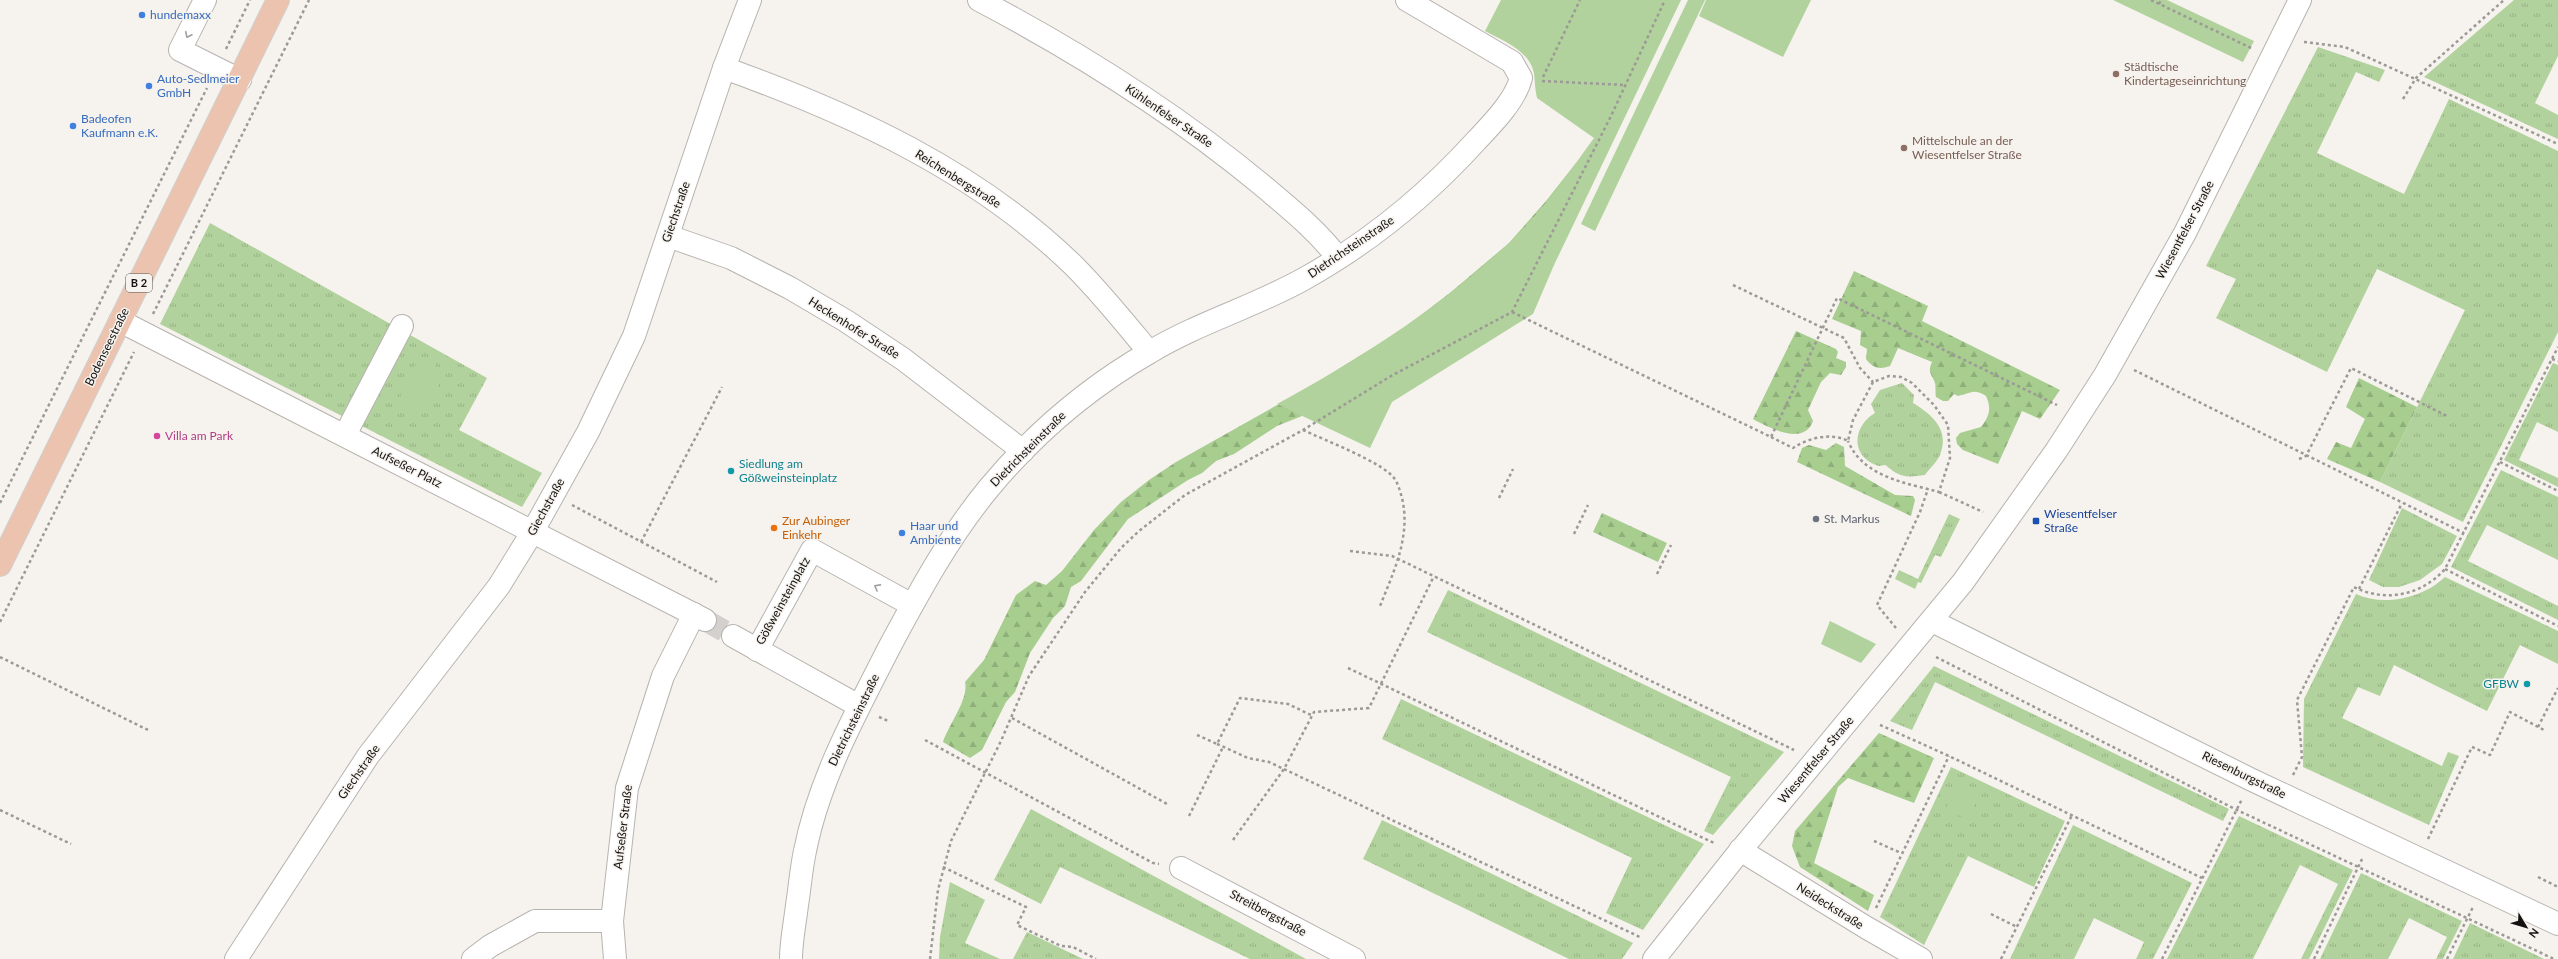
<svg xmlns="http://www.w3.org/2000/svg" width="2558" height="959" font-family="Lato,sans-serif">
  <defs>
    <pattern id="grass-tufts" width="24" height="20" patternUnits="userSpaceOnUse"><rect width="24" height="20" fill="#b1d29c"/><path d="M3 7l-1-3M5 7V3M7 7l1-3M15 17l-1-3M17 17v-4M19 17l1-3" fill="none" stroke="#97b385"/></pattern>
    <pattern id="forest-firs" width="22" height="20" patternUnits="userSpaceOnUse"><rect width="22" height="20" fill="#a7cd8f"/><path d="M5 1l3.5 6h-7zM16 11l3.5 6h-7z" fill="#8faf7a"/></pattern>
  </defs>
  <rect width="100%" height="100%" fill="#f6f2ee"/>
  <g fill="url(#grass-tufts)">
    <polygon points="2514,0 2558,0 2558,56 2535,103 2558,115 2558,139 2424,77"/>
    <polygon points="2318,47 2385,70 2379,82 2356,72 2317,153 2404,194 2449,99 2558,151 2558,332 2463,522 2380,482 2465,310 2377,269 2327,372 2216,318 2236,279 2206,266"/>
    <polygon points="210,223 487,378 459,430 542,473 522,507 160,324"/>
    <polygon points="2553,363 2558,365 2558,432 2537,422 2519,460 2558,478 2558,487 2504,460"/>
    <path d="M 1902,383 L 1914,395 L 1913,403 C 1931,414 1949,429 1941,452 C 1939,460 1930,468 1925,475 C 1912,477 1903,478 1893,471 C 1890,469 1887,466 1885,465 C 1882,465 1879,467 1876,465 C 1850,455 1853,426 1875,413 L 1871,404 L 1880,390 Z"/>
    <polygon points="2501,470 2558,497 2558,560 2487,525 2468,561 2558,606 2558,620 2451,567"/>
    <polygon points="2402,508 2457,536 2442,564 2420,580 2399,587 2383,587 2369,580"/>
    <polygon points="1949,514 1960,519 1941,557 1935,555 1921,583 1918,582 1915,589 1895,579 1899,570 1918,579"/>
    <path d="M 2445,577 L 2558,631 L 2558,664 L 2520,645 L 2487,711 L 2394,665 L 2380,696 L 2358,687 L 2342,718 L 2442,766 L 2448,752 L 2459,756 L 2429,825 L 2303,767 L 2304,699 L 2356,594 C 2384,607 2423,598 2445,577 Z"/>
    <polygon points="1448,590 1784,752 1713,835 1704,831 1731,777 1427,632"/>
    <polygon points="1934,666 2229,809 2223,821 1935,682 1912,730 1890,721"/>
    <polygon points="1401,699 1704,844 1643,930 1606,913 1632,858 1382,739"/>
    <polygon points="1951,767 2065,821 2034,887 1968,856 1924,945 1880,917"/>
    <polygon points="1031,809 1306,959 1250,959 1060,867 1041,904 994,880"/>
    <polygon points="2239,816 2353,870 2309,959 2301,959 2338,884 2300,865 2253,959 2167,959"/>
    <polygon points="1382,820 1633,943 1622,959 1569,959 1363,859"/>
    <polygon points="2073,825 2192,883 2153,959 2136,959 2144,942 2094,918 2074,959 2010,959"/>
    <polygon points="2361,873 2462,921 2443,959 2436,959 2447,937 2409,918 2388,959 2320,959"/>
    <polygon points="950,882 985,900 965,943 1000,959 939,959 940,937"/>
    <polygon points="2470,923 2544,959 2453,959"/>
    <polygon points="1027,932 1083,959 1013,959"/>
  </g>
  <g fill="url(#forest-firs)">
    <path d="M 1576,163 L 1557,210 L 1302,416 L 1277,426 L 1234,454 L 1216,461 L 1202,473 L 1188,480 L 1128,519 L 1081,581 L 1071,587 L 1065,606 L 1053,618 L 1030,653 L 1015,692 L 1006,702 L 982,750 L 970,758 L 943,742 C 949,724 969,699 965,682 L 984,660 L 1016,595 L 1035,581 L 1046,585 L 1062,571 L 1094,530 L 1121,502 L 1149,480 L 1176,462 L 1311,386 L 1403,329 L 1451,292 L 1509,243 L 1546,201 Z"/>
    <path d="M 1854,271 L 1928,306 L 1922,321 L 2060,390 L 2040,419 L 2022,411 L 1998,464 L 1963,450 L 1957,444 L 1956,438 L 1960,433 L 1981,427 C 1989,417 1992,409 1986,396 C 1974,388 1971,393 1958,396 L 1954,394 L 1948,401 L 1943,401 L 1936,397 C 1935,393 1936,387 1935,383 C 1932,374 1927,373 1932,362 L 1898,348 L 1890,366 C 1879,370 1873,368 1866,359 L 1867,349 L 1860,345 L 1861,331 L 1832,319 Z"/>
    <path d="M 1796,331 L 1836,349 L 1838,352 L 1836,358 L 1846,362 L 1846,367 L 1841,375 L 1830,373 L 1821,382 L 1808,410 L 1813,421 C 1804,447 1768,427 1753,419 Z"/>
    <polygon points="2359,378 2417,407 2380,482 2327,459 2336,442 2351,448 2365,419 2346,407"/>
    <polygon points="1836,443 1844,447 1845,466 1895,495 1913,496 1915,500 1911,516 1797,462 1802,448 1809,445 1826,450"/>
    <polygon points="1602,513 1667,543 1658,562 1593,532"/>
    <polygon points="1879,733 1934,758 1914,803 1848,778 1838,787 1814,863 1874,895 1868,911 1800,867 1792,846 1795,831"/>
  </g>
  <g fill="#b1d29c">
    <path d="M 1501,0 L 1681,0 L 1554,265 L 1533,314 L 1392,402 L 1370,448 L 1277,404 C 1360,359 1439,308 1508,244 C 1541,213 1568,174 1594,138 L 1537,98 C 1535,90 1535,82 1534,73 C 1529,50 1503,41 1485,31 Z"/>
    <polygon points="1688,0 1705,0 1595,231 1581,224"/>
    <polygon points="1706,0 1811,0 1783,57 1699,16"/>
    <polygon points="2113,0 2167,0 2254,41 2243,62"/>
    <polygon points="421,358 434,360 440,394 430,410 411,410 401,397 400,386"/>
    <polygon points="1830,621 1876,644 1861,663 1821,644"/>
    <polygon points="1958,783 1980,794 1968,820 1946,809"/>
  </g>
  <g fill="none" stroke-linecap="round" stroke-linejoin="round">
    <polyline stroke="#d4d0cd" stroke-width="22" stroke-dasharray="22 11" stroke-linecap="butt" points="705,620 733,636"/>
    <defs>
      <g id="minor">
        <polyline points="205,0 180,50 240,80"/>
        <path d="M 979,0 C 1078,52 1176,114 1262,185 C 1289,208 1317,230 1338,258"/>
        <path d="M 724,68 C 850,113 977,171 1074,266 C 1101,293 1125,323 1149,352"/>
        <polyline points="668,236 731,258 790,288 846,321 903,359 1023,451"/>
        <polyline points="120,321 705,620"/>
        <polyline points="345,435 402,326"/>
        <polyline points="1932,621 2252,780 2558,924"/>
        <polyline points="733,636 859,706"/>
        <polyline points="757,650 812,550 912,605"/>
        <polyline points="1740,850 1867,928 1921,959"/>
        <polyline points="1181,868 1354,959"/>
        <polyline points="236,959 368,756 499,586 533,531 588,432 634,336 724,68 750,0"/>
        <polyline points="473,959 490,946 535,921 612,921"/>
        <polyline points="615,959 612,921 627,788 663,676 694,614"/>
        <path d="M 791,959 C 791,941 795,923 797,905 C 800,887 801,869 805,851 C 819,779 857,711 890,646 C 919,592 950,535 989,488 C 1034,434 1089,387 1150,352 C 1198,323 1253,307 1302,280 C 1367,244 1426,196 1476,141 C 1492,124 1515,101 1521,78 L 1512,62 L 1407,0"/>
        <polyline points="1654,959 1735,857 1963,582 2056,451 2105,375 2185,233 2300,0"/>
      </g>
      <polyline id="major" points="0,565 278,0"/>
    </defs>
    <use href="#minor" stroke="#b7b4b0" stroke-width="24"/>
    <use href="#major" stroke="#d0d0cf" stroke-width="24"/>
    <g stroke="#9c9996" stroke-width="2.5" stroke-dasharray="3 3" stroke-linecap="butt">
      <polyline points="2151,0 2251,48"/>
      <polyline points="2159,4 2161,0"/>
      <polyline points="2304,42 2345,47 2558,144"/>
      <polyline points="226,49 250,0"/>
      <polyline points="1543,77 1580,0"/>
      <polyline points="1542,81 1625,85"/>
      <polyline points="2403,99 2416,78 2504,0"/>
      <polyline points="1733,285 1844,338 1860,368 1873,382"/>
      <polyline points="1512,312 1771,437 1837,298 2057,405"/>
      <polyline points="153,314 309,0"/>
      <polyline points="2552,359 2558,361"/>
      <polyline points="2134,370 2464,533"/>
      <path d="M 1303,430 C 1324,440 1382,462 1394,478 C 1398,483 1400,491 1402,498 C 1411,536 1394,571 1380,606"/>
      <path d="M 1771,437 L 1793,448 C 1808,438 1831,432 1848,441 L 1853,420 L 1873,382 L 1889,376 L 1901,377 L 1912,383 L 1934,405 L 1948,425 L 1950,458 L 1939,492 C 1906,483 1863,477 1848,441"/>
      <polyline points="2299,459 2306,456 2351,368 2447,416"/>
      <polyline points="2500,462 2558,491"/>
      <polyline points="1939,492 1983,512"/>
      <polyline points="1499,498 1513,469"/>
      <polyline points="0,503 207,88"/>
      <polyline points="572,505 717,582"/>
      <polyline points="1574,534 1588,505"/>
      <polyline points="641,542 722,387"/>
      <polyline points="1350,551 1392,556 1794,750"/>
      <polyline points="2445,569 2558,626"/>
      <polyline points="1657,574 1671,545"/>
      <polyline points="2359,589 2402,503"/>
      <polyline points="0,622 134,352"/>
      <polyline points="1896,628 1877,605 1920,512 1928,489"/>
      <polyline points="0,657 148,730"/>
      <polyline points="1936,657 2237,810 2554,959"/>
      <polyline points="1348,668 1716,844"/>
      <polyline points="879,717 888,721"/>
      <polyline points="1012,718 1169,805"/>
      <polyline points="1880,725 1949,756 2202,878"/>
      <polyline points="2538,727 2558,688"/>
      <polyline points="1197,735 1217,744 1240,698 1288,704 1311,715"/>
      <polyline points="925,740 1153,863 1159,864"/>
      <polyline points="1217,744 1248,758 1269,762 1642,938"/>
      <path d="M 2293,775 L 2302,757 L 2297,700 L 2354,587 C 2386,603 2422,595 2445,569 L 2558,347"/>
      <polyline points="0,810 71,844"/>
      <polyline points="1189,816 1223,747"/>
      <polyline points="2428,839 2472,747 2490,755 2510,712 2544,730"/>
      <polyline points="1233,840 1284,769 1314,712 1369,708 1434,576"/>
      <polyline points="1874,841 1901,853"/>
      <polyline points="943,867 1026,907 1017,925 1061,946 1073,947 1096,959"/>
      <polyline points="2538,877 2558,887"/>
      <polyline points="1876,908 1949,756"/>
      <polyline points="1991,914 2017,927"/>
      <polyline points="930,959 938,890 951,841 1001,741 1029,676 1085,592 1121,548 1139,531 1185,495 1303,430 1391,376 1512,312 1611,116 1665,0"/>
      <polyline points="2001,959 2072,815"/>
      <polyline points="2162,959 2242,799"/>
      <polyline points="2314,959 2363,857"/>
      <polyline points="2447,959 2473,907"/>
    </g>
    <use href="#minor" stroke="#fff" stroke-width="22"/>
    <use href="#major" stroke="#ecc3ae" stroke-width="22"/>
  </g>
  <defs><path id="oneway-chevron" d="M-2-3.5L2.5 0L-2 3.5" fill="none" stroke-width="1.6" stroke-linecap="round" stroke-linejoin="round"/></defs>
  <g stroke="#a1a09f">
    <use href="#oneway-chevron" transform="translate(188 35) rotate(116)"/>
    <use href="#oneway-chevron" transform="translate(877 587) rotate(-151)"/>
  </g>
  <g fill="#3f7fe0" stroke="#f6f2ee" stroke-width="1.5">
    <circle cx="142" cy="15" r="4"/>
    <circle cx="149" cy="86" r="4"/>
    <circle cx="73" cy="126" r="4"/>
    <circle cx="902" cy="533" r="4"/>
  </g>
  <g fill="#8d6e63" stroke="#f6f2ee" stroke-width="1.5">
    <circle cx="2116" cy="74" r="4"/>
    <circle cx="1904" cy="148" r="4"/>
  </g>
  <circle fill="#d1479c" stroke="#f6f2ee" stroke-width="1.5" cx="157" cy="436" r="4"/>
  <g fill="#0f9aa8" stroke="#f6f2ee" stroke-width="1.5">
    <circle cx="731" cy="471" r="4"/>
    <circle cx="2527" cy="684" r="4"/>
  </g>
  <circle fill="#6b7280" stroke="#f6f2ee" stroke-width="1.5" cx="1816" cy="519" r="4"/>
  <rect fill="#1a4fb4" stroke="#f6f2ee" stroke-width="1.5" x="2032" y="517" width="8" height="8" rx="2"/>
  <circle fill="#e8710a" stroke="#f6f2ee" stroke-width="1.5" cx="774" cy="528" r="4"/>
  <g text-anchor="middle" stroke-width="3" stroke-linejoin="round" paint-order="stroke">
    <rect fill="#f6f2ee" stroke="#575553" stroke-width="1" x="126" y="274" width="26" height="18" rx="3"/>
    <g font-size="11" font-weight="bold" fill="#131210">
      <text x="139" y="287">B 2</text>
    </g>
    <g font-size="12" fill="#366cbe" stroke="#f6f2ee" text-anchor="start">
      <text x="150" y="19">hundemaxx</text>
      <text x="157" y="83">Auto-Sedlmeier<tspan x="157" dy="14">GmbH</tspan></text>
      <text x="81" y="123">Badeofen<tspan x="81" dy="14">Kaufmann e.K.</tspan></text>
      <text x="910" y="530">Haar und<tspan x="910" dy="14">Ambiente</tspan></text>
    </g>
    <g font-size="12" fill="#785e54" stroke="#f6f2ee" text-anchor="start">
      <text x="2124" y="71">Städtische<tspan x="2124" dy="14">Kindertageseinrichtung</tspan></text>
      <text x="1912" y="145">Mittelschule an der<tspan x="1912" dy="14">Wiesentfelser Straße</tspan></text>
    </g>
    <g font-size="12" fill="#131210" stroke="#f6f2ee">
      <text transform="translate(1169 116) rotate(34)" y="4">Kühlenfelser Straße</text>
      <text transform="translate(958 179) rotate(32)" y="4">Reichenbergstraße</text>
      <text transform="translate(676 212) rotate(-71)" y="4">Giechstraße</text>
      <text transform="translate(2185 230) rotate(-62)" y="4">Wiesentfelser Straße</text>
      <text transform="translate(1351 247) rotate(-34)" y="4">Dietrichsteinstraße</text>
      <text transform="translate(854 328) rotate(32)" y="4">Heckenhofer Straße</text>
      <text transform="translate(107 347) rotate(-64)" y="4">Bodenseestraße</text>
      <text transform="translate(1028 449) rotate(-45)" y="4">Dietrichsteinstraße</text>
      <text transform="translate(407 467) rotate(27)" y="4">Aufseßer Platz</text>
      <text transform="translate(546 507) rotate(-61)" y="4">Giechstraße</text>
      <text transform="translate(783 601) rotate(-61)" y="4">Gößweinsteinplatz</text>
      <text transform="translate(854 720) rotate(-64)" y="4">Dietrichsteinstraße</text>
      <text transform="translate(1816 760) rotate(-50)" y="4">Wiesentfelser Straße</text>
      <text transform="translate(359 772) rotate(-55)" y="4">Giechstraße</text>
      <text transform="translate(2244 775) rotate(26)" y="4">Riesenburgstraße</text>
      <text transform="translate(623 827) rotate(-83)" y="4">Aufseßer Straße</text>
      <text transform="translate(1830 906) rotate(32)" y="4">Neideckstraße</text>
      <text transform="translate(1268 913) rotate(28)" y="4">Streitbergstraße</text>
    </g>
    <g font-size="12" fill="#b23c85" stroke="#f6f2ee" text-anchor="start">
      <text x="165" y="440">Villa am Park</text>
    </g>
    <g font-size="12" fill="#0d838f" stroke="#f6f2ee" text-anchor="start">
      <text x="739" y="468">Siedlung am<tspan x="739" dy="14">Gößweinsteinplatz</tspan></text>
      <text x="2519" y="688" text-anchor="end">GFBW</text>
    </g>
    <g font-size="12" fill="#164399" stroke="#f6f2ee" text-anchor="start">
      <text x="2044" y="518">Wiesentfelser<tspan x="2044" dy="14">Straße</tspan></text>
    </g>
    <g font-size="12" fill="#5b616d" stroke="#f6f2ee" text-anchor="start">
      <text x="1824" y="523">St. Markus</text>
    </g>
    <g font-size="12" fill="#c56008" stroke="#f6f2ee" text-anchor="start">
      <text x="782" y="525">Zur Aubinger<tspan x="782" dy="14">Einkehr</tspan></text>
    </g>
  </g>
  <g transform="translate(2526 927) rotate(128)" stroke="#f6f2ee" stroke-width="3" paint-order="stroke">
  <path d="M0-3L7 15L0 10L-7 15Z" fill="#131210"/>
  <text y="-6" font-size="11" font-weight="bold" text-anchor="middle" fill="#131210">N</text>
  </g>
</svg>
